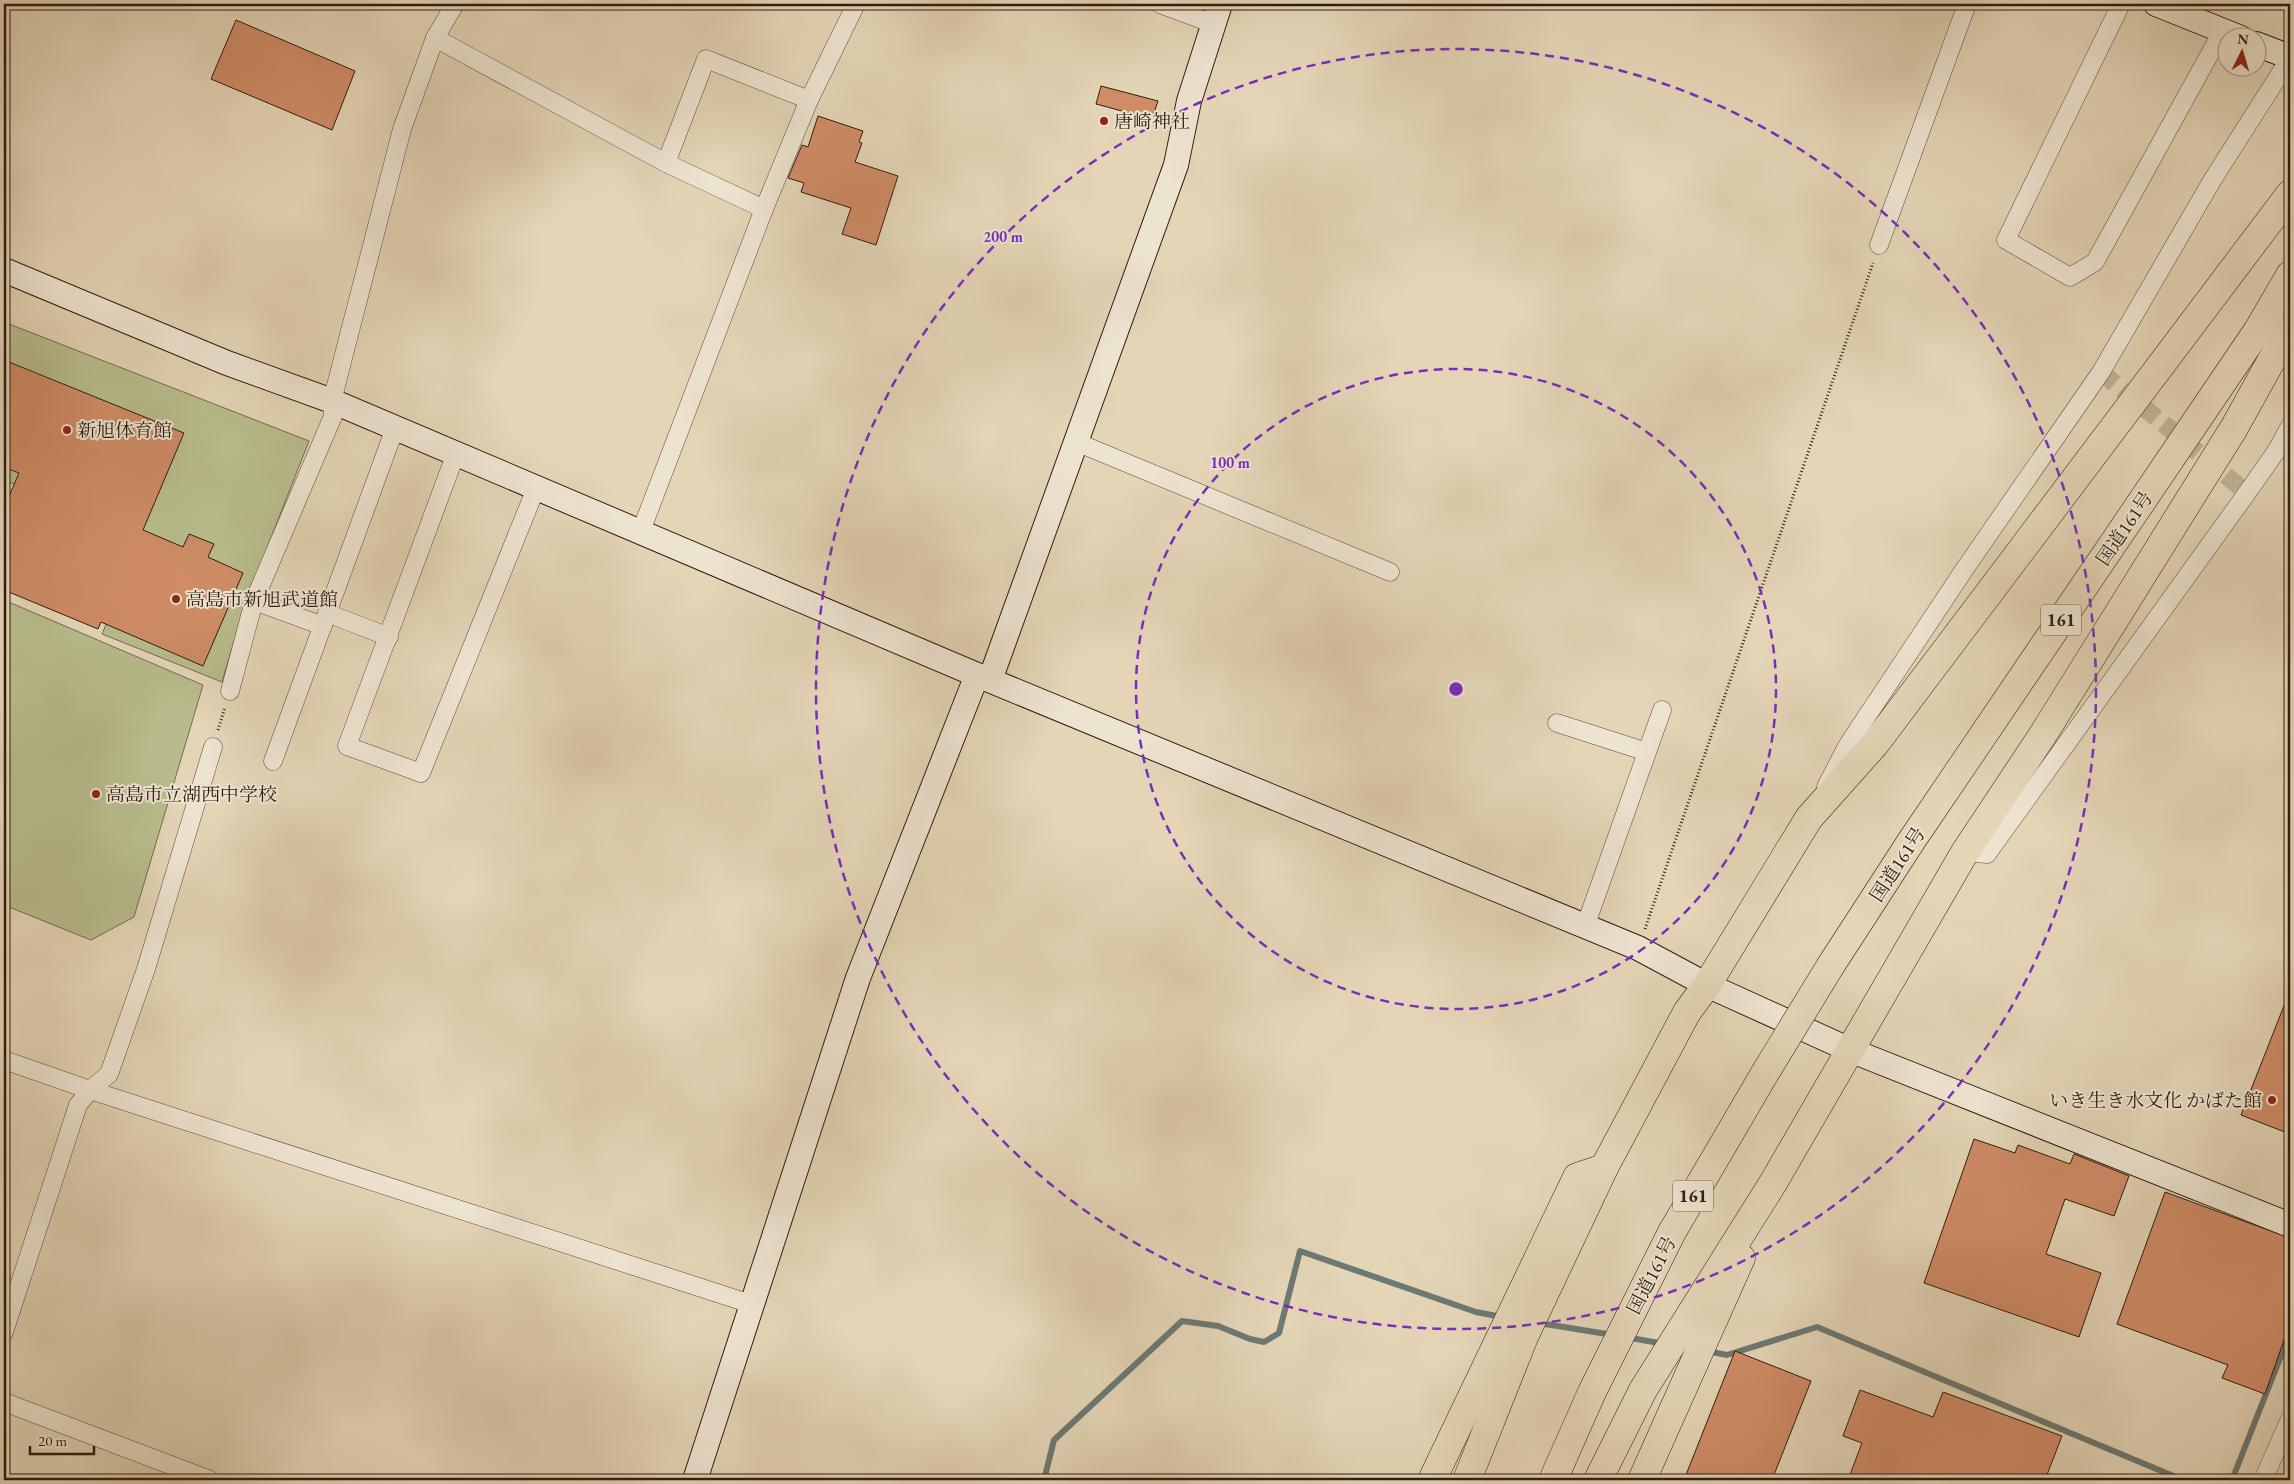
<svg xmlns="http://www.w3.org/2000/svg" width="2294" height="1484" font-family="'EB Garamond','Noto Serif JP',serif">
  <rect width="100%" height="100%" fill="#e4d5b7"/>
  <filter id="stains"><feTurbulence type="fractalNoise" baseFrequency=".004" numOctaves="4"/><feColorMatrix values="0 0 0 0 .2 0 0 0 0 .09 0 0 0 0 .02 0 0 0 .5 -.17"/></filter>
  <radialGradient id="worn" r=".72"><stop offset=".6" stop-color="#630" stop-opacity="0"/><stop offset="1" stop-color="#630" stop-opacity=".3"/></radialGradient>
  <g fill="#b8bc8c" stroke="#736c4e">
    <polygon points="4,322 309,441 245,604 222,682 102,634 143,538 4,480"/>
    <polygon points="4,600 203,685 134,917 91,940 4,905"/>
  </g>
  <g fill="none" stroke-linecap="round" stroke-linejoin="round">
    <g stroke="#6d7973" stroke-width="6">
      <polyline points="1539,1323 1613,1335"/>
      <polyline points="1625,1337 1665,1344"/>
      <polyline points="1707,1351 1727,1355 1817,1327 2183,1480"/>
      <polyline points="1044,1480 1054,1440 1182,1321 1218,1326 1250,1339 1264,1342 1279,1333 1300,1251 1476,1312 1502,1317"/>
      <polyline points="2232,1480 2290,1333"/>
    </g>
  </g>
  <g fill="#cf8c67" stroke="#2e1d0f">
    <polygon points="236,20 355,71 332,130 211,79"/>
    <polygon points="1101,86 1158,101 1152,119 1096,104"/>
    <polygon points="818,116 863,131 859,142 862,143 855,162 898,176 876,245 842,234 851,208 801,192 804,183 788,178 802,145 808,147"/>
    <polygon points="4,360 184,433 143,530 183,547 189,534 214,544 208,557 243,573 203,666 101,622 98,629 4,590 4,508 19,473 4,467"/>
    <polygon points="2289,993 2290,993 2290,1134 2241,1115"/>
    <polygon points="1974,1139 2015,1153 2018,1145 2070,1164 2074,1154 2129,1176 2114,1216 2065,1199 2046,1254 2101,1273 2079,1337 1924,1283"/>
    <polygon points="2165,1192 2290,1238 2290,1323 2265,1394 2222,1378 2228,1365 2117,1324"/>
    <polygon points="1735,1351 1811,1381 1772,1480 1684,1480"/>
    <polygon points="1860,1390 1933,1417 1943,1392 2062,1436 2045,1480 1848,1480 1862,1443 1843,1436"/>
  </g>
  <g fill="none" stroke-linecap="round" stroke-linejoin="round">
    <polyline stroke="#c0b095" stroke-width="18" stroke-dasharray="18 9" stroke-linecap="butt" points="2101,372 2247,493"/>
    <defs>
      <g id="street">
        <polyline points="1160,4 1214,24"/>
        <polyline points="2121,4 2006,240 2070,277 2095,262 2223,30"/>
        <polyline points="435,38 666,163 764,209"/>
        <polyline points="666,163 706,59 809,100"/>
        <polyline points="1879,245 1967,4"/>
        <polyline points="1076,442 1390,572"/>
        <polyline points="456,453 347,746 421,773 536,488"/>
        <polyline points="641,531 764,209 809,100 856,4"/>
        <polyline points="254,601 323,626"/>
        <polyline points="327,613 389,637"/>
        <polyline points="230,691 254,601 333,416 332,401 402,129 435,38 455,4"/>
        <polyline points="1557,723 1647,752"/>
        <polyline points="273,761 395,428"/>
        <polyline points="1826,787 1846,748 1859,728 1964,570 2101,372 2213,179 2290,58"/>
        <polyline points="1965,852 1987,854 2247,493 2277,450 2290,426"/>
        <polyline points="1585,927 1662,710"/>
        <polyline points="4,1060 90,1090 751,1304"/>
        <polyline points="4,1332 78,1105 90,1090 109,1074 146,969 213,747"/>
        <polyline points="4,1402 210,1480"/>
        <polyline points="2263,1480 2290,1419"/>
      </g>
      <g id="secondary">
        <polyline points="2156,4 2241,38"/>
        <polyline points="2256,44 2290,57"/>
        <polyline points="4,270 227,363 332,401 977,675 1638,948 1707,985 1850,1050 2290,1225"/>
        <polyline points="990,680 1176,165 1189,101 1220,4"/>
        <polyline points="695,1480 858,978 977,675"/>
      </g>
      <g id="highway">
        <polyline points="1831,965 1912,840 2258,330 2290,275"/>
        <polyline points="1432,1480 1577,1177 1604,1168"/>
        <polyline points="1467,1480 1524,1337 1604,1168 1687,1012 1707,985 1809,818 1875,744 2290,194"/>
        <polyline points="1553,1480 1592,1392 1672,1232 1765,1073"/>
        <polyline points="1598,1480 1643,1390 1773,1183 1965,852 2042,736 2234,428 2290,327"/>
        <polyline points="1642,1480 1741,1258"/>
      </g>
    </defs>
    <use href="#street" stroke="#5c4b39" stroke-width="19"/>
    <use href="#secondary" stroke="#2e1d0f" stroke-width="26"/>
    <use href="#highway" stroke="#2e1d0f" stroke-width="29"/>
    <g stroke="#2e1d0f" stroke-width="3" stroke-dasharray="1 2.5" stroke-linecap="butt">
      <polyline points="218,730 225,707"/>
      <polyline points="1645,929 1873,263"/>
    </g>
    <use href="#street" stroke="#ede4d0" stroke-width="18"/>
    <use href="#secondary" stroke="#ede4d0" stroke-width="24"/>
    <use href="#highway" stroke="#e4d5b7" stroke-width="28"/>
    <defs>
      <polyline id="highway-bridge" points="1765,1073 1831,965"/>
    </defs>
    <use href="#highway-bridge" stroke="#2e1d0f" stroke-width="29" stroke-linecap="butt"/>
    <use href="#highway-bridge" stroke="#e4d5b7" stroke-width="28"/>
  </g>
  <g fill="none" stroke="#7b2cbf" stroke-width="2.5" stroke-dasharray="9 6">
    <circle cx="1456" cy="689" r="320"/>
    <circle cx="1456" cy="689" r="640"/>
  </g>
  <g fill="#8f2418" stroke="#ede4d0" stroke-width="2">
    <circle cx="1104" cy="121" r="5"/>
    <circle cx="67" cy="430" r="5"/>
    <circle cx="176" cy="599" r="5"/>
    <circle cx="96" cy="794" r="5"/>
    <circle cx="2272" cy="1100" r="5"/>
  </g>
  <g text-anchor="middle" stroke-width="4" stroke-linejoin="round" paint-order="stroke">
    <g fill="#ede4d0" stroke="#675949" stroke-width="1">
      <rect x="2041" y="604.5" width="40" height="31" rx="4"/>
      <rect x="1673" y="1180.5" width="40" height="31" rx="4"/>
    </g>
    <g font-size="18" font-weight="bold" fill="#2e1d0f">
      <text x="2061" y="626">161</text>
      <text x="1693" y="1202">161</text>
    </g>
    <g font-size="19" fill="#2e1d0f" stroke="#ede4d0" text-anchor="start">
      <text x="1114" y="128">唐崎神社</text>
      <text x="77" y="437">新旭体育館</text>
      <text x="186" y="606">高島市新旭武道館</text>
      <text x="106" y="801">高島市立湖西中学校</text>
      <text x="2262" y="1107" text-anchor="end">いき生き水文化 かばた館</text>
    </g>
    <g font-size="19" fill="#2e1d0f" stroke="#ede4d0">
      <text transform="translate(2124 528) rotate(-56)" y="7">国道161号</text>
      <text transform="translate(1897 864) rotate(-57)" y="7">国道161号</text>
      <text transform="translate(1651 1275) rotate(-63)" y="7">国道161号</text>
    </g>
  </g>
  <circle cx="1456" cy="689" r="8" fill="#7b2cbf" stroke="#ede4d0" stroke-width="2.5"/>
  <g font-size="15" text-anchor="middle" font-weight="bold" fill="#7b2cbf" stroke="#ede4d0" stroke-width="4" stroke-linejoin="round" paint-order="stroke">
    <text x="1003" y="242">200 m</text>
    <text x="1230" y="468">100 m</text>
  </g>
  <rect width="2294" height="1484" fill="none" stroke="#e4d5b7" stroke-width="20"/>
  <rect x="5" y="5" width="2284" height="1474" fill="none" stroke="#2e1d0f" stroke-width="2.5"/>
  <rect x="10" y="10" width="2274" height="1464" fill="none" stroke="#2e1d0f"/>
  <g transform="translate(2242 52) rotate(5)"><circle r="24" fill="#ede4d0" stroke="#a19483"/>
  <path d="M0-4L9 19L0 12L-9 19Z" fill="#8f2418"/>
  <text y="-8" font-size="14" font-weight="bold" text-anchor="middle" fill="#2e1d0f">N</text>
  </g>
  <path d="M30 1446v8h64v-8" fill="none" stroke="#2e1d0f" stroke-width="2.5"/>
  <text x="38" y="1446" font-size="15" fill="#2e1d0f" stroke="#ede4d0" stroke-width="4" paint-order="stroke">20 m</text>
  <rect width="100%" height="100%" filter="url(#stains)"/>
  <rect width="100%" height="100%" fill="url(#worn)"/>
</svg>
